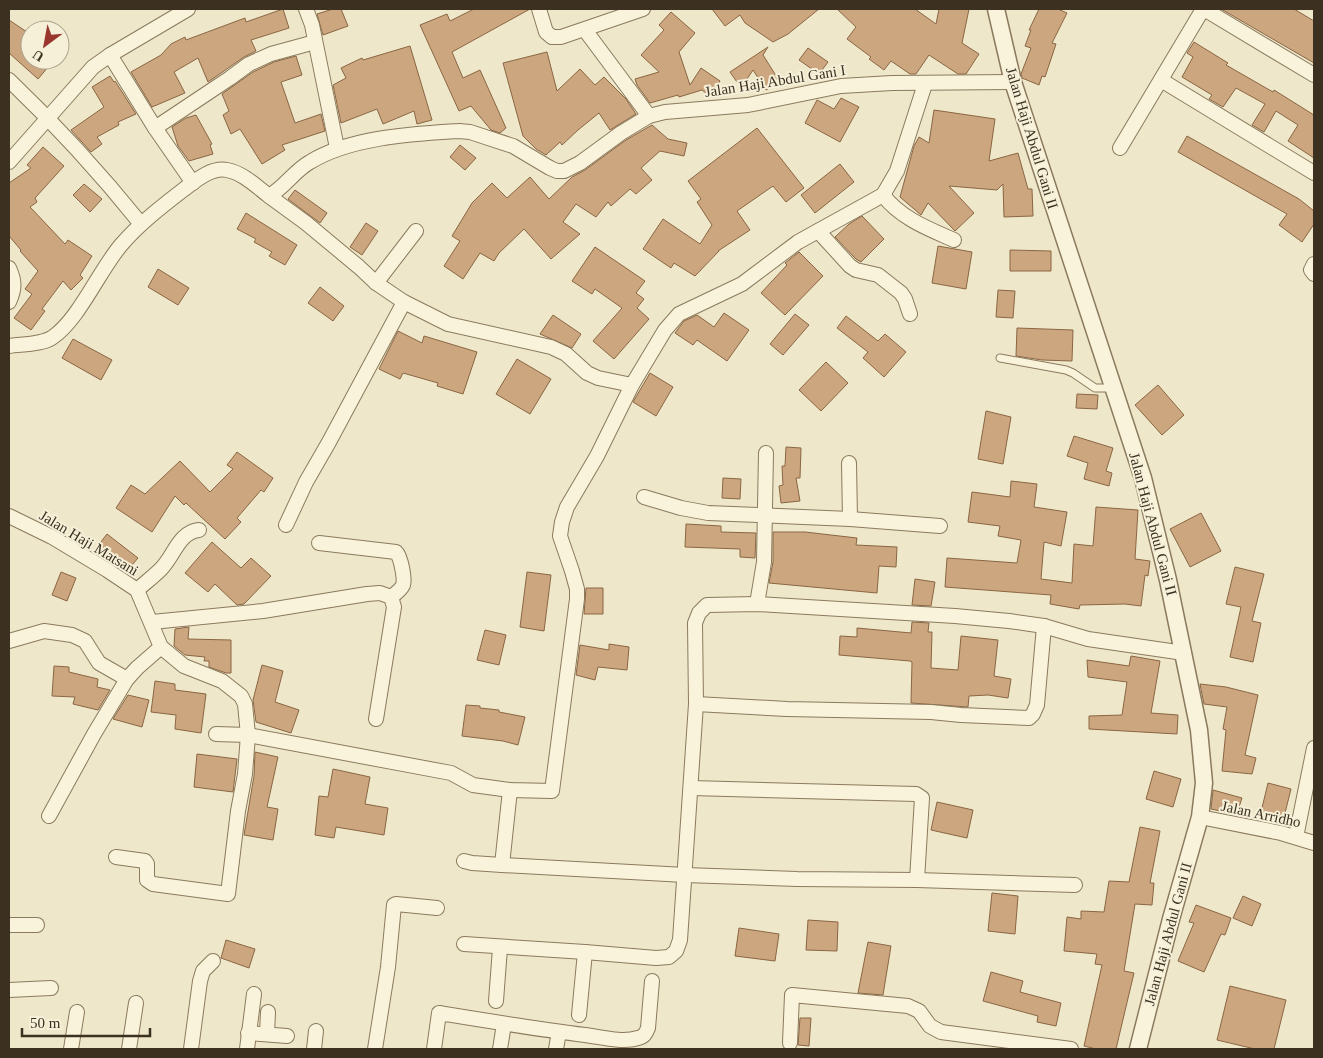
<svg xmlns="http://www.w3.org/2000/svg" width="1323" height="1058" font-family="'Times New Roman',serif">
  <rect width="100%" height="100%" fill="#eee7c9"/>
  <g fill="#cca67f" stroke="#8a6643">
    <polygon points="283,9 289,28 251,40 256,51 244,57 208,82 198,58 174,72 185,93 152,107 131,72 161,55 171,44 185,37 186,40 245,18 246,22"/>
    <polygon points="333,9 341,9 348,26 323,35 317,14"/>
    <polygon points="474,9 530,9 452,52 463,78 480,70 506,128 500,133 491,130 471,106 459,111 420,25 447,14 450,21"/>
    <polygon points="712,9 819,9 788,34 773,42 745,23 740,15 725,26"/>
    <polygon points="837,9 915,9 936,24 939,9 969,9 962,43 979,54 966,74 958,74 929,55 916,74 910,74 891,61 884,70 869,59 871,57 847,39 856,27"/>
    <polygon points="1039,9 1058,9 1067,13 1052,43 1056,44 1045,77 1042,76 1039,85 1022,78 1021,74 1031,48 1025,46 1031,30 1029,30"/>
    <polygon points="1221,9 1294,9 1314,21 1314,63"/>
    <polygon points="671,12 695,33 679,52 690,85 701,68 720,81 710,96 702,90 679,97 678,95 650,103 637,85 635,79 659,72 641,55 664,30 659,25"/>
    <polygon points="9,20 30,34 30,60 54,60 38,79 9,53"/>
    <polygon points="1194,42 1228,63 1226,65 1273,92 1274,90 1314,115 1314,158 1288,141 1298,125 1276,111 1264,132 1252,125 1265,104 1236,88 1223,107 1209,99 1212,95 1182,77 1193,57 1187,53"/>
    <polygon points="410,46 432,120 417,124 414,111 383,124 377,109 341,123 333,85 346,78 341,68 362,58 363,60"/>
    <polygon points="768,47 763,55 780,82 766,90 753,70 741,88 730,72"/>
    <polygon points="808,48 828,62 819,74 799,60"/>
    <polygon points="547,52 557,91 580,69 595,85 604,77 626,99 636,114 610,130 599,113 578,130 562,145 560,142 546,155 536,149 523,136 503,63"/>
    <polygon points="296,56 302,75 281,82 295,123 321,114 325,131 282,145 285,150 262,164 240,129 231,134 223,115 229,111 222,94 253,72 274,62"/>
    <polygon points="110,76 114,82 115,81 136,114 118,122 119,125 97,137 102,144 91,152 71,130 104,107 92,87"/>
    <polygon points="841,98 859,107 840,142 805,123 817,100 834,109"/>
    <polygon points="934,110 995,119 989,161 1018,153 1028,189 1032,189 1033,216 1004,217 1003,184 997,190 949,186 974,213 955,231 928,203 921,215 900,197 914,146 919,137 929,143"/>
    <polygon points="196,115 212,144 210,145 213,154 189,161 178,146 172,127 186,118"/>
    <polygon points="652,125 668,139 687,143 684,156 660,151 641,168 652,180 636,194 630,189 611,206 608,202 596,217 576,204 563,222 580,234 551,259 524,229 499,253 494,261 480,253 463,279 444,266 460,241 452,236 472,203 492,183 507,198 530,177 549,199 572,177 585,170 626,140"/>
    <polygon points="757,128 804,188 786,202 773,186 737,211 750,230 718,251 719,251 695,276 674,263 671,268 643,249 663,219 700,244 712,225 697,202 701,199 688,181"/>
    <polygon points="1187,136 1299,199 1314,211 1314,224 1302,242 1279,225 1287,214 1178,152"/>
    <polygon points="460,145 476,158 465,170 450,157"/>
    <polygon points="43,147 64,166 35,198 37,202 30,207 65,244 68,240 92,256 80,275 83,278 71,290 63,281 42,309 45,311 31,330 14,318 32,294 25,289 38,271 20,251 21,250 9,236 9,183 31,168 27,165"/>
    <polygon points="840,164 854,182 815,213 801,195"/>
    <polygon points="84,184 102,199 90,212 73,195"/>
    <polygon points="295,190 327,213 320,223 288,199"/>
    <polygon points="246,213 297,245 285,265 269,256 272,252 254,242 256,239 237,229"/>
    <polygon points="862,216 884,239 861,262 856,259 835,237 849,224"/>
    <polygon points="366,223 378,231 362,255 350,247"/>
    <polygon points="938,246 972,252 966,289 932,283"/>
    <polygon points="595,247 645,281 636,293 644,299 637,308 649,319 614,359 593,341 622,308 595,289 592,294 572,281"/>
    <polygon points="1010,250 1051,251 1051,271 1010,271"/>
    <polygon points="799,252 823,276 785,315 761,293 787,265 785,263"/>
    <polygon points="158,269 189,288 178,305 148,287"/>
    <polygon points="320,287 344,306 333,321 308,303"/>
    <polygon points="998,290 1015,291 1013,318 996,317"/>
    <polygon points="724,313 749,330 727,361 697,340 693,345 675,333 684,321 697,315 714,327"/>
    <polygon points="795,314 809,325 783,355 770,344"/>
    <polygon points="553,315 581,334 572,348 540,334"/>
    <polygon points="846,316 878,341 885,334 906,352 884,377 863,358 868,352 837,328"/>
    <polygon points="1017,328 1073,330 1072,361 1042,360 1016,356"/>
    <polygon points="398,331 422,343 424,336 477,352 463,394 437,386 438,383 403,373 400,379 379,369"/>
    <polygon points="73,339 112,360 101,380 62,358"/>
    <polygon points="517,359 551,379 530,414 496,394"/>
    <polygon points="826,362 848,383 821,411 799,390"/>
    <polygon points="650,373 673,387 656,416 633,402"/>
    <polygon points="1158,385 1184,415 1162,435 1135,405"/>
    <polygon points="1077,394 1098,395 1097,409 1076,408"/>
    <polygon points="986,411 1011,417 1003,464 978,459"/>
    <polygon points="1074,436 1113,448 1106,471 1112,473 1109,486 1084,479 1088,463 1067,456"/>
    <polygon points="786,447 801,448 800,478 796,478 800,501 781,503 779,486 783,485 782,466 785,466"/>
    <polygon points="237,452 273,478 264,492 261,490 237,518 241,522 225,539 186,503 184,505 175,496 152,532 116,508 131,485 145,494 180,461 210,492 233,469 227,465"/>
    <polygon points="723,478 741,479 740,499 722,498"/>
    <polygon points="1011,481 1037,484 1034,507 1067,512 1061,546 1044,542 1041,579 1072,583 1074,544 1093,546 1096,507 1138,510 1135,559 1150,561 1148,576 1145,575 1141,606 1125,604 1080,605 1079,609 1050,604 1051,595 945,587 947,558 1017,563 1021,540 998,536 1000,526 968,522 972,492 1010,497"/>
    <polygon points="1201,513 1221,551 1190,567 1170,529"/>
    <polygon points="686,524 721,526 721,532 756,533 755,558 740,557 740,549 685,547"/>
    <polygon points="773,532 805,532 857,538 856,545 897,547 896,567 879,566 877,593 769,583 773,562"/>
    <polygon points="107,534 138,558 126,572 93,552"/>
    <polygon points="212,542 241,568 251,558 271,576 244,604 237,605 215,584 208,592 185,573"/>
    <polygon points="1235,567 1264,574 1252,621 1261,623 1253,662 1230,657 1241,607 1226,604"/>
    <polygon points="61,572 76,578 67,601 52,595"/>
    <polygon points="527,572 551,575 544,631 520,627"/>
    <polygon points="915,579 935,582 931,606 912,605"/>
    <polygon points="586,588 603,588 603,614 584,614"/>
    <polygon points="912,622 929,623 928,632 932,632 931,668 958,670 961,636 998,640 994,676 1011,679 1008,698 988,695 969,696 968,707 911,703 912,662 910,661 839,655 840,636 857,637 857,628 911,633"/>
    <polygon points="189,627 188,639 231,640 231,673 226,673 209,667 209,661 204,661 205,657 185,655 174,646 175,629"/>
    <polygon points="485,630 506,635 499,665 477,660"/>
    <polygon points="609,644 629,647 627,670 598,667 595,680 576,675 580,645 609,650"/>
    <polygon points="1131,656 1160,661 1151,713 1178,715 1177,734 1089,729 1089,716 1122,715 1127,682 1088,677 1087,660 1129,666"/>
    <polygon points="262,665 283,671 275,702 299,710 291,733 256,722 253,700"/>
    <polygon points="54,666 69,667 69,672 98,679 97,687 110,690 98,710 73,704 75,697 52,696"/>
    <polygon points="155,681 175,684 175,690 206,694 201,733 175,729 176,715 151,712"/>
    <polygon points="1200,684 1226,687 1258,695 1245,755 1256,758 1252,774 1222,771 1226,730 1223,729 1227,707 1204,704"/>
    <polygon points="128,695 149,700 142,727 113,719"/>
    <polygon points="466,705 480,706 480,708 499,710 499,712 525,717 518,745 503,741 462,736"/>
    <polygon points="255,752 278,757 267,807 278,809 273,840 244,835 254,776"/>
    <polygon points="197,754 237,759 233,792 194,787"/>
    <polygon points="333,769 370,777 365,804 388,808 384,835 336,827 334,838 315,835 319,796 328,797"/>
    <polygon points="1154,771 1181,779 1173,807 1146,799"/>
    <polygon points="1268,783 1291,789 1284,817 1261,812"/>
    <polygon points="1213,790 1242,798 1237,813 1226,810 1225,812 1211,809"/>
    <polygon points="937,802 973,810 967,838 931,830"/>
    <polygon points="1140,827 1160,831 1150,883 1154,883 1152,905 1135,904 1124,971 1134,973 1116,1049 1096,1049 1084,1046 1102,965 1095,964 1097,954 1064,951 1067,917 1081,919 1081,911 1104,912 1109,881 1129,882"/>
    <polygon points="992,893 1018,896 1015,934 988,931"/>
    <polygon points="1243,896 1261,904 1252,926 1233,918"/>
    <polygon points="1196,905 1231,918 1225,935 1221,934 1204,972 1178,961 1194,923 1189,922"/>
    <polygon points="808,920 838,922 837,951 806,950"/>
    <polygon points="739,928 779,934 775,961 735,956"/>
    <polygon points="226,940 255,949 249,968 221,958"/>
    <polygon points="868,942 891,946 883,995 858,993"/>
    <polygon points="991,972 1023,981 1020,992 1061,1003 1056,1026 1037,1022 1038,1016 983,1001"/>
    <polygon points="1230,986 1286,1000 1274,1049 1255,1049 1217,1040"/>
    <polygon points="800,1018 811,1018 809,1046 798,1045"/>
  </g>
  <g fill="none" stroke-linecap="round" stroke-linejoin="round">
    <defs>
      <polyline id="service" points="1000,358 1066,370 1073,373 1095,388 1113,388"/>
      <g id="minor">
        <polyline points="306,9 312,25 337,148"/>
        <polyline points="539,9 546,32 552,37 561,37 643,9"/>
        <polyline points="1204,9 1314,75"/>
        <polyline points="585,30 649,116"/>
        <polyline points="110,55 188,9"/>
        <path d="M 9,80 C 56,125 100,173 141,224"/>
        <polyline points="1161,80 1314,173"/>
        <polyline points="155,128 230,78 249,64 271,54 315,42"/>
        <polyline points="1120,148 1203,9"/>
        <polyline points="9,162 93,67 110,55 155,128 193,183"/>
        <path d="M 883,195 C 900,218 929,229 954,240"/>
        <polyline points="269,196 306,223 359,267 376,283 404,302 448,324 551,347 566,354 587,373 598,378 632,385"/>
        <polyline points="818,231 850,266 856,270 878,275 901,293 905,299 910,314"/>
        <polyline points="1314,264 1311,270 1314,274"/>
        <path d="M 9,268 C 15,281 15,289 9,302"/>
        <polyline points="376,283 416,231"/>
        <path d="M 9,346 C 22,344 42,345 53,337 C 79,319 99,271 121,245 C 139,224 161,207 183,190 C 195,181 211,167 227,170 C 243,173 256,186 269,196 C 285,187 294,171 310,162 C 351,137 412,134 459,131 L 470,132 L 513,146 L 550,168 L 557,171 L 564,171 L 580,163 L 621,133 L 649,116 L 665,112 L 748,105 L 841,86 L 892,83 L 1013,82"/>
        <polyline points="849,463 850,519"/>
        <polyline points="644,497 681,508 708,513 850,519 940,526"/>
        <polyline points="9,516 52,537 107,570 137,590 161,647 184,666 222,681 241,696 245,704 248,735 245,774 238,811 228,894 153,884 147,880 147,864 145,861 116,857"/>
        <polyline points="286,525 306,482 329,442 404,302"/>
        <path d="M 319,543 L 396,552 C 401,557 405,579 403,585 C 401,590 395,594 391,597"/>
        <path d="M 137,590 C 145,583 154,576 161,569 C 174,556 179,532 199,530"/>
        <polyline points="757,604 764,562 766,453"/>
        <polyline points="152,622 263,611 367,594 380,593 391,597 394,607 376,719"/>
        <polyline points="9,641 44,631 72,635 85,641 99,663 127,679"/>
        <polyline points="696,704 787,709 931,712 961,715 1029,718 1033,714 1037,705 1044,626"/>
        <polyline points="216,734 248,735 451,773 473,785 510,790 552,791 577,599 577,589 572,571 560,536 562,522 567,507 597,456 632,385 665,330 679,314 742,284 798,242 883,195 897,171 925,84"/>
        <polyline points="49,816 94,734 127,679 137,668 161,647"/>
        <polyline points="1200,817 1281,833 1314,843"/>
        <polyline points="1296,837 1314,748"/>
        <polyline points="464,861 472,863 502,865 685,875 797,879 917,880 922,798 916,794 691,788"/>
        <polyline points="502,865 510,790"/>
        <polyline points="917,880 1075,885"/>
        <polyline points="9,925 37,925"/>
        <polyline points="464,944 585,952 656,958 669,957 676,951 680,940 696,704 695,623 699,613 707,605 757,604 955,616 1009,621 1044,626 1088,639 1184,653"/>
        <polyline points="9,990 51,988"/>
        <polyline points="496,1001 500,948"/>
        <polyline points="579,1015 585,952"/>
        <polyline points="248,1033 287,1036"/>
        <polyline points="267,1034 268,1012"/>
        <polyline points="790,1043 792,995 908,1006 919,1011 930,1026 941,1032 1071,1049"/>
        <polyline points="71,1049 77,1012"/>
        <polyline points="129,1049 136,1003"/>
        <polyline points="191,1049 200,981 203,971 213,961"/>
        <polyline points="247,1049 254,994"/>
        <polyline points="314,1049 316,1031"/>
        <polyline points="375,1049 388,967 394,905 396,904 437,908"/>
        <path d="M 434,1049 L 439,1013 C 488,1021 536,1029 585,1035 C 601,1037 622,1043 638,1038 C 644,1037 646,1033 648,1028 L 652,981"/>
        <polyline points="500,1049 504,1024"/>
        <polyline points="556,1049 559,1032"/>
      </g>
      <polyline id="tertiary" points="996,9 1013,82 1143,478 1168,580 1199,730 1204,783 1200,817 1171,919 1138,1049"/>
    </defs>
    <use href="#service" stroke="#8b7a5d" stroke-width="9"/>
    <use href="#minor" stroke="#8b7a5d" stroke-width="16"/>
    <use href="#tertiary" stroke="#8b7a5d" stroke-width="19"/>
    <use href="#service" stroke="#f9f3dc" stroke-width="7"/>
    <use href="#minor" stroke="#f9f3dc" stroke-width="14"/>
    <use href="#tertiary" stroke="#f9f3dc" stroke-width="16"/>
  </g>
  <g text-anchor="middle" stroke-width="4" stroke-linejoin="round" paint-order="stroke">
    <g font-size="15" fill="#3c3021" stroke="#f6f0d9">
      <text transform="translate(775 81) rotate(-9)" y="5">Jalan Haji Abdul Gani I</text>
      <text transform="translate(1032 138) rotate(73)" y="5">Jalan Haji Abdul Gani II</text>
      <text transform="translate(1153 524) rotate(75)" y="5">Jalan Haji Abdul Gani II</text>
      <text transform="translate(89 543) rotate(31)" y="5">Jalan Haji Matsani</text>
      <text transform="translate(1261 814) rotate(12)" y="5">Jalan Arridho</text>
      <text transform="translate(1168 934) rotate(-75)" y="5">Jalan Haji Abdul Gani II</text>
    </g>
  </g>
  <rect width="1323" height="1058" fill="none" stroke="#3c3021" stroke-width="20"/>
  <g transform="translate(45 45) rotate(212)"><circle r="24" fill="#f6f0d9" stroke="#aca38f"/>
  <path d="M0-4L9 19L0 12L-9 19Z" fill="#99372e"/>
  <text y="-8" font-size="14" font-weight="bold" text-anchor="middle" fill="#3c3021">U</text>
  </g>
  <path d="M22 1028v8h128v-8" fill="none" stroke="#3c3021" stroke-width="2.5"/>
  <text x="30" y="1028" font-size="15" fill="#3c3021" stroke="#f6f0d9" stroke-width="4" paint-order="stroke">50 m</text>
</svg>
